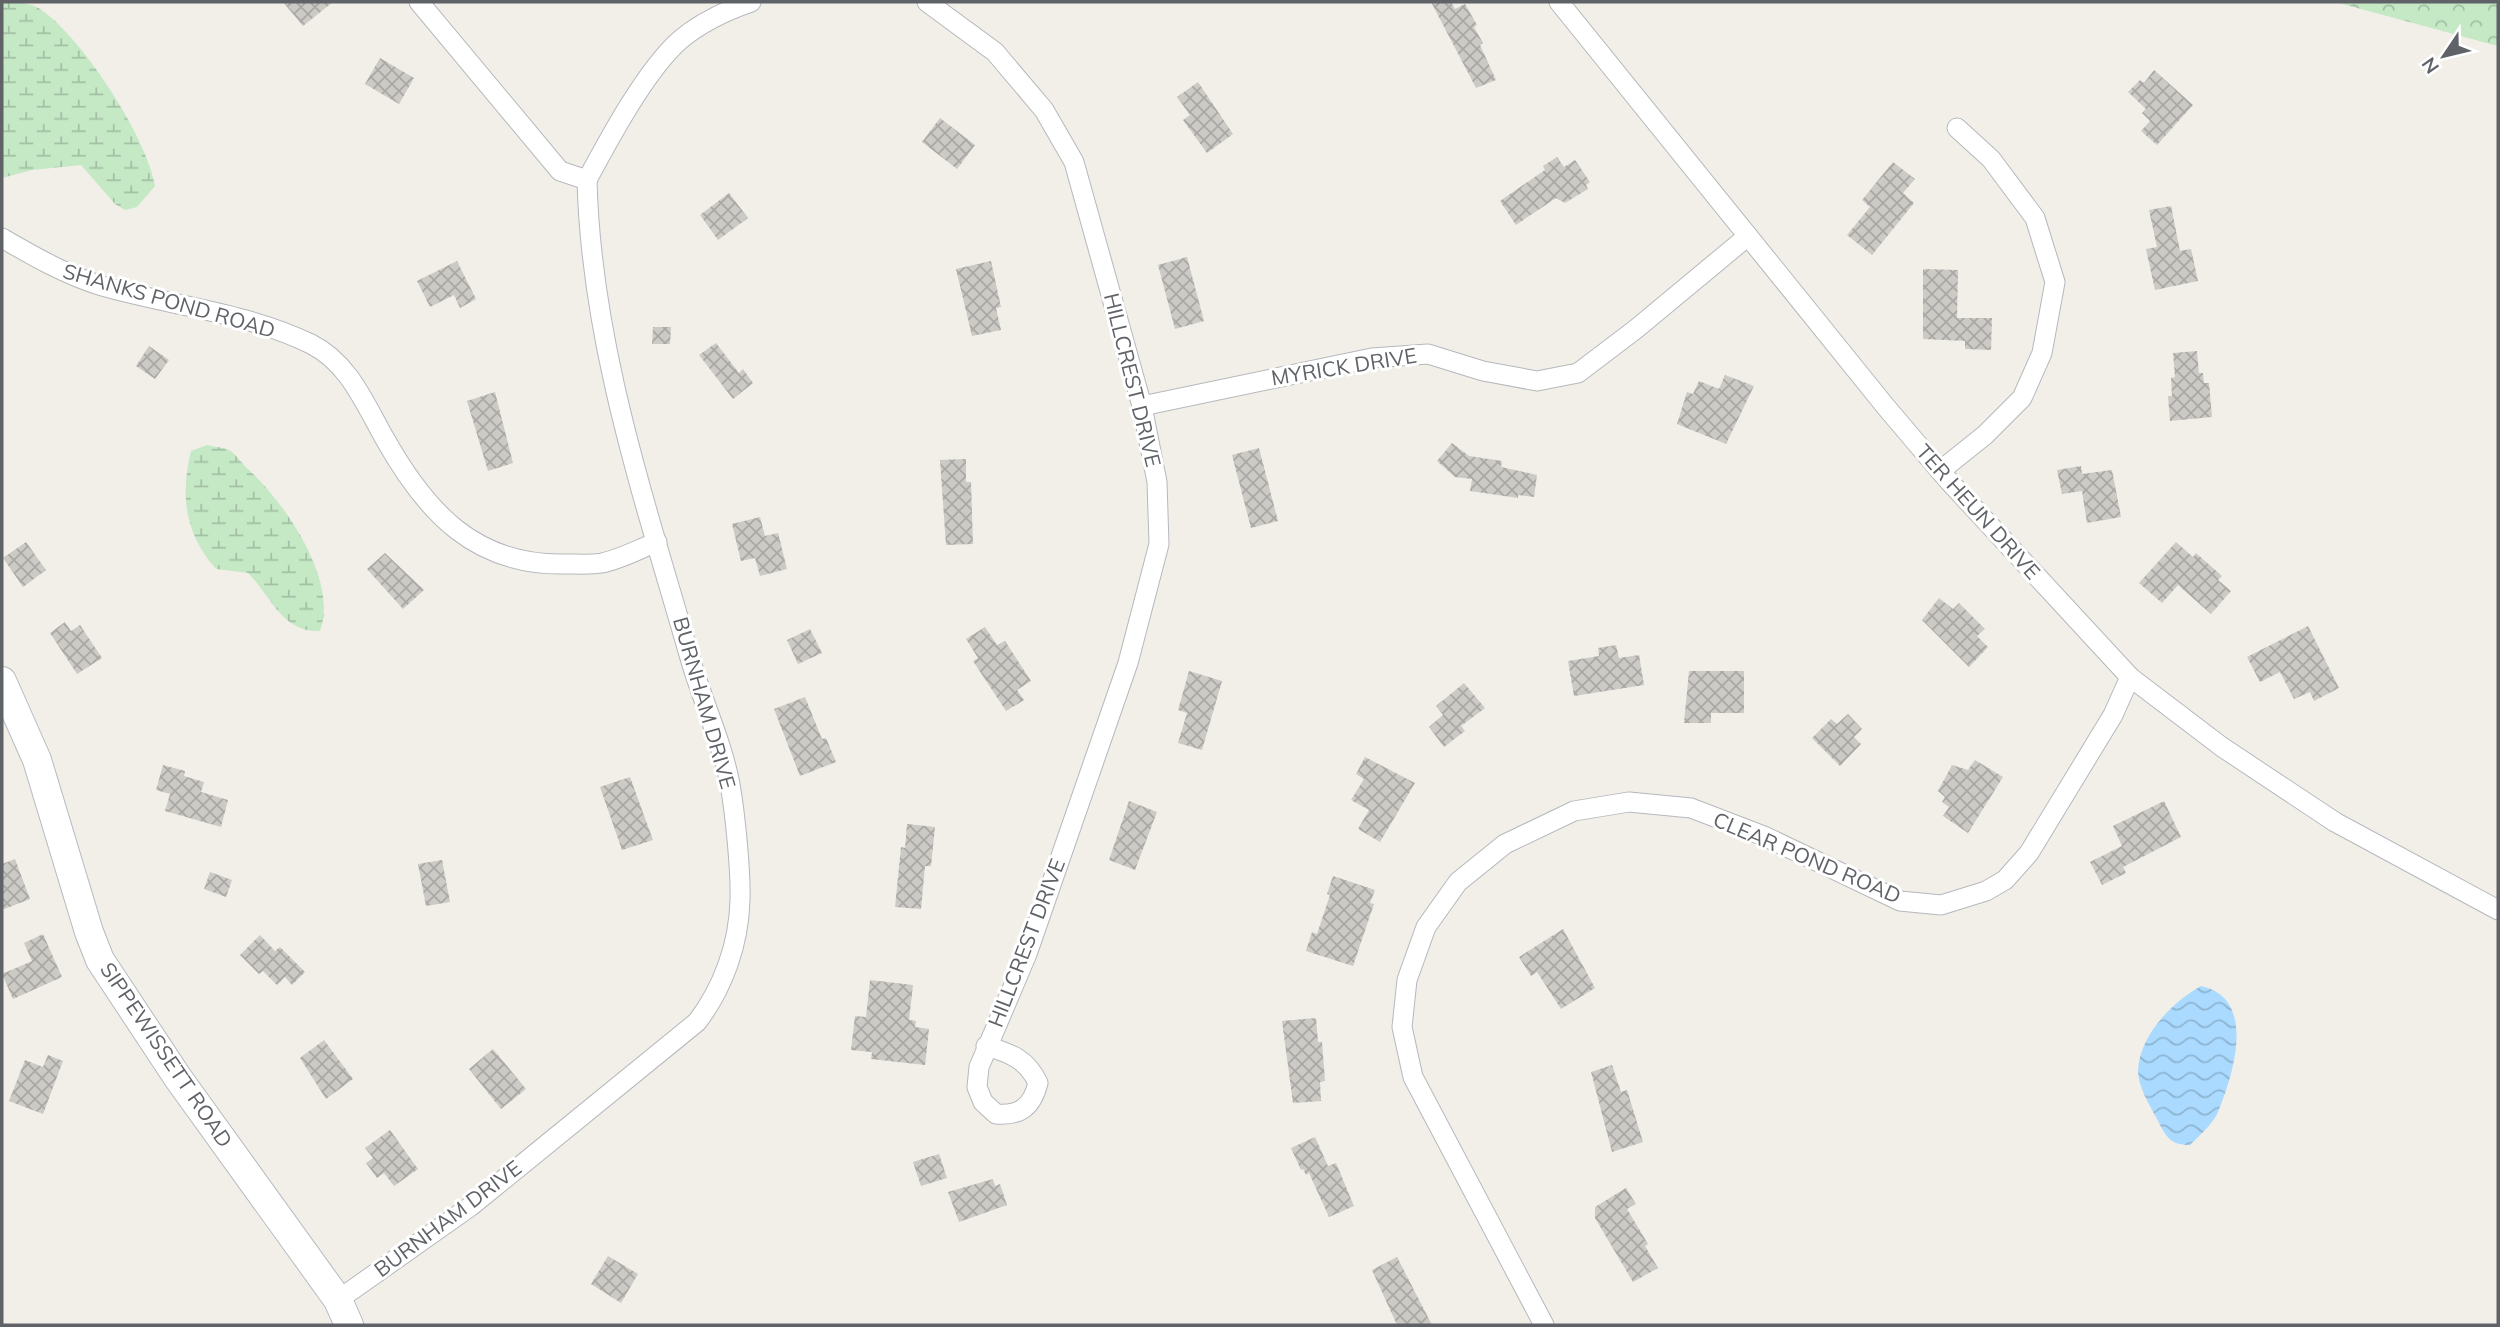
<svg xmlns="http://www.w3.org/2000/svg" width="2500" height="1327" font-family="Mulish,sans-serif">
  <defs>
    <pattern id="forest-crowns" width="20" height="18" patternUnits="userSpaceOnUse" patternTransform="scale(1.75)"><rect width="20" height="18" fill="#c5e8c5"/><path d="M2 6a3 3 0 1 1 6 0M12 15a3 3 0 1 1 6 0" fill="none" stroke="#a3c0a4"/></pattern>
    <pattern id="wetland-marsh" width="20" height="14" patternUnits="userSpaceOnUse" patternTransform="scale(1.75)"><rect width="20" height="14" fill="#c5e8c5"/><path d="M1 5h8M5 5V1M11 12h8M15 12V8" fill="none" stroke="#a3c0a4"/></pattern>
    <pattern id="water-waves" width="16" height="10" patternUnits="userSpaceOnUse" patternTransform="scale(1.75)"><rect width="16" height="10" fill="#aadaff"/><path d="M0 5q4-4 8 0t8 0" fill="none" stroke="#8eb4d2"/></pattern>
    <pattern id="building-cross-hatch" width="8" height="8" patternUnits="userSpaceOnUse" patternTransform="scale(1.75)"><rect width="8" height="8" fill="#cccac5"/><path d="M0 0l8 8M0 8l8-8" fill="none" stroke="#a9a8a4"/></pattern>
  </defs>
  <rect width="100%" height="100%" fill="#f1efe8"/>
  <polygon fill="url(#forest-crowns)" points="2335,2 2498,2 2498,46"/>
  <g fill="url(#wetland-marsh)">
    <path d="M 2,2 C 16,2 31,2 43,11 C 83,40 147,137 155,186 L 137,207 L 125,210 L 115,204 L 81,165 L 32,170 L 2,178 Z"/>
    <path d="M 207,445 C 214,447 223,447 229,450 C 236,454 242,464 248,469 C 284,502 339,580 320,631 C 282,633 271,596 248,573 L 216,569 C 185,534 180,496 191,451 Z"/>
  </g>
  <path fill="url(#water-waves)" d="M 2201,986 C 2257,998 2234,1073 2218,1112 C 2213,1124 2200,1135 2190,1145 C 2169,1145 2165,1135 2156,1117 C 2149,1104 2138,1086 2138,1071 C 2139,1036 2172,1002 2201,986 Z"/>
  <g fill="url(#building-cross-hatch)">
    <polygon points="283,2 333,2 303,26"/>
    <polygon points="1431,2 1451,2 1455,9 1465,4 1477,25 1474,27 1483,43 1480,45 1496,80 1476,88"/>
    <polygon points="380,58 414,78 399,104 365,84"/>
    <polygon points="2154,70 2193,105 2157,145 2141,131 2150,121 2142,113 2146,109 2128,92 2140,80 2144,83"/>
    <polygon points="1198,82 1233,134 1207,153 1183,120 1190,115 1177,97"/>
    <polygon points="940,118 975,145 957,169 922,142"/>
    <polygon points="1557,157 1564,167 1575,160 1590,182 1586,185 1588,189 1565,203 1556,198 1516,225 1500,201 1545,170 1543,166"/>
    <polygon points="1893,162 1915,179 1903,193 1914,203 1872,255 1847,235 1870,207 1862,200"/>
    <polygon points="729,193 748,218 718,240 700,215"/>
    <polygon points="2171,206 2180,251 2191,249 2198,281 2155,290 2146,249 2157,247 2149,210"/>
    <polygon points="1187,257 1204,321 1175,329 1158,265"/>
    <polygon points="457,261 476,299 460,308 454,295 430,307 417,281"/>
    <polygon points="991,261 1001,307 996,308 1001,330 972,336 956,269"/>
    <polygon points="1923,269 1958,270 1957,318 1992,318 1991,350 1965,349 1965,341 1923,339"/>
    <polygon points="653,327 671,327 670,344 652,344"/>
    <polygon points="716,343 739,373 743,369 753,383 733,399 699,355"/>
    <polygon points="149,346 169,360 155,379 136,366"/>
    <polygon points="2197,351 2199,373 2203,373 2204,383 2209,383 2212,417 2170,421 2168,396 2172,396 2171,378 2175,377 2173,353"/>
    <polygon points="1725,375 1754,386 1726,444 1677,424 1687,392 1693,394 1699,381 1719,389"/>
    <polygon points="495,392 513,463 488,471 467,401"/>
    <polygon points="1452,443 1469,456 1502,461 1501,467 1537,475 1534,497 1518,495 1518,498 1470,491 1472,479 1455,477 1437,461"/>
    <polygon points="1259,448 1278,521 1251,528 1232,455"/>
    <polygon points="966,459 966,482 971,482 973,544 946,545 940,460"/>
    <polygon points="2081,466 2082,474 2112,470 2121,517 2087,523 2082,491 2062,494 2057,470"/>
    <polygon points="760,517 765,536 778,533 787,569 760,576 755,558 741,561 732,524"/>
    <polygon points="26,542 46,570 23,587 3,558"/>
    <polygon points="2176,542 2193,557 2196,553 2222,576 2218,580 2231,591 2211,614 2178,585 2162,603 2139,583"/>
    <polygon points="385,553 424,590 403,609 367,569"/>
    <polygon points="1939,598 1953,609 1959,603 1985,629 1977,636 1988,647 1969,667 1922,620"/>
    <polygon points="65,622 71,631 80,625 102,658 77,674 50,633"/>
    <polygon points="2308,626 2339,688 2314,701 2310,692 2294,699 2280,672 2260,682 2247,657"/>
    <polygon points="985,627 997,645 1005,641 1031,681 1017,690 1024,700 1006,711 973,661 978,658 966,639"/>
    <polygon points="810,629 822,653 798,664 787,640"/>
    <polygon points="1616,645 1619,658 1639,655 1644,685 1574,696 1568,661 1599,656 1598,648"/>
    <polygon points="1189,671 1222,681 1202,750 1178,743 1187,713 1178,710"/>
    <polygon points="1689,671 1744,671 1744,713 1711,713 1711,723 1684,723"/>
    <polygon points="1464,683 1485,708 1461,726 1465,731 1444,747 1429,727 1443,715 1436,706"/>
    <polygon points="805,697 822,739 826,738 836,762 800,776 774,709"/>
    <polygon points="1848,714 1862,729 1854,737 1861,744 1840,766 1812,738 1831,719 1837,724"/>
    <polygon points="1365,757 1415,783 1380,842 1358,829 1369,810 1351,800 1364,779 1356,774"/>
    <polygon points="1975,760 2003,777 1968,833 1943,816 1949,807 1942,802 1945,797 1938,791 1952,765 1968,770"/>
    <polygon points="163,765 185,771 184,776 204,782 201,792 228,800 221,827 165,811 170,794 156,790"/>
    <polygon points="630,777 653,840 622,850 600,787"/>
    <polygon points="1129,801 1157,812 1135,870 1109,860"/>
    <polygon points="2164,801 2181,837 2123,867 2126,873 2102,885 2090,862 2122,846 2113,826"/>
    <polygon points="907,824 935,827 931,866 925,866 921,909 895,907 901,847 905,848"/>
    <polygon points="15,859 30,899 2,910 2,864"/>
    <polygon points="442,860 450,902 426,906 418,864"/>
    <polygon points="210,872 232,880 226,897 204,889"/>
    <polygon points="1333,876 1375,890 1370,903 1374,904 1353,966 1306,951 1312,932 1317,934 1330,895 1327,894"/>
    <polygon points="1563,929 1595,988 1561,1009 1537,972 1531,976 1519,957"/>
    <polygon points="43,934 62,977 13,999 2,974 32,961 24,943"/>
    <polygon points="260,935 275,951 280,947 305,972 292,985 285,977 277,985 263,971 259,974 240,955"/>
    <polygon points="870,980 913,985 909,1020 916,1021 915,1027 929,1029 925,1065 871,1059 872,1052 851,1050 855,1016 866,1017"/>
    <polygon points="1316,1018 1318,1042 1322,1042 1325,1081 1320,1082 1321,1101 1293,1103 1282,1021"/>
    <polygon points="324,1040 353,1079 326,1099 300,1058"/>
    <polygon points="493,1049 526,1089 501,1109 469,1069"/>
    <polygon points="48,1055 63,1061 43,1114 9,1101 25,1060 43,1067"/>
    <polygon points="1612,1065 1621,1092 1627,1090 1643,1142 1612,1152 1591,1072"/>
    <polygon points="390,1130 418,1169 394,1186 384,1173 377,1178 366,1163 373,1158 365,1148"/>
    <polygon points="1315,1137 1328,1166 1336,1163 1354,1206 1329,1217 1309,1173 1306,1175 1303,1169 1301,1170 1291,1148"/>
    <polygon points="939,1154 947,1178 921,1186 913,1162"/>
    <polygon points="993,1179 995,1186 1000,1184 1007,1205 959,1222 948,1192"/>
    <polygon points="1626,1188 1636,1204 1627,1209 1648,1244 1645,1246 1658,1268 1633,1282 1595,1218 1595,1207"/>
    <polygon points="608,1256 638,1274 621,1303 591,1284"/>
    <polygon points="1397,1257 1432,1325 1397,1325 1372,1270"/>
  </g>
  <g fill="none" stroke-linecap="round" stroke-linejoin="round">
    <defs>
      <g id="street">
        <path d="M 927,2 L 995,52 L 1044,110 L 1074,162 L 1142,406 L 1157,482 L 1159,544 L 1128,663 L 1027,954 L 979,1067 L 977,1087 L 983,1102 L 996,1114 C 1020,1116 1032,1107 1038,1083 C 1027,1059 1010,1053 986,1046"/>
        <polyline points="1559,2 1886,407 1947,479 2130,677 2222,747 2335,822 2498,910"/>
        <path d="M 587,180 C 609,139 646,70 680,40 C 701,22 725,11 751,2"/>
        <path d="M 2,238 C 35,257 66,275 102,286 C 172,306 245,312 311,344 C 349,363 365,404 385,439 C 426,512 475,566 565,564 C 577,564 591,565 602,563 C 621,559 639,549 657,542"/>
        <polyline points="1142,406 1372,358 1428,354 1483,371 1537,381 1578,373 1636,329 1748,236"/>
        <polyline points="1940,471 1985,435 2022,398 2042,353 2055,282 2035,218 1991,159 1957,128"/>
        <path d="M 338,1300 L 471,1206 L 697,1022 C 723,988 739,944 740,900 C 741,871 735,813 730,784 C 722,742 702,700 690,658 C 645,501 591,344 587,180 L 560,171 L 419,2"/>
        <polyline points="1544,1325 1413,1077 1402,1027 1407,980 1426,927 1458,882 1505,844 1574,811 1629,802 1691,808 1764,836 1900,901 1941,905 1986,891 2005,880 2029,853 2113,715 2130,677"/>
      </g>
      <polyline id="secondary" points="2,681 37,760 89,932 100,960 178,1078 338,1300 349,1325"/>
    </defs>
    <use href="#street" stroke="#b5b8bc" stroke-width="21"/>
    <use href="#secondary" stroke="#b6babf" stroke-width="30"/>
    <use href="#street" stroke="#fff" stroke-width="19"/>
    <use href="#secondary" stroke="#fff" stroke-width="28"/>
  </g>
  <g text-anchor="middle" stroke-width="6" stroke-linejoin="round" paint-order="stroke">
    <g font-size="21" fill="#5f6368" stroke="#fff">
      <text transform="translate(169 301) rotate(16)" y="7">SHANKS POND ROAD</text>
      <text transform="translate(1344 367) rotate(-9)" y="7">MYRICK DRIVE</text>
      <text transform="translate(1132 380) rotate(76)" y="7">HILLCREST DRIVE</text>
      <text transform="translate(1978 512) rotate(48)" y="7">TER HEUN DRIVE</text>
      <text transform="translate(704 703) rotate(74)" y="7">BURNHAM DRIVE</text>
      <text transform="translate(1807 858) rotate(23)" y="7">CLEAR POND ROAD</text>
      <text transform="translate(1027 943) rotate(-69)" y="7">HILLCREST DRIVE</text>
      <text transform="translate(166 1055) rotate(56)" y="7">SIPPEWISSETT ROAD</text>
      <text transform="translate(448 1219) rotate(-37)" y="7">BURNHAM DRIVE</text>
    </g>
  </g>
  <rect width="2500" height="1327" fill="none" stroke="#5f6368" stroke-width="7"/>
  <g transform="translate(2444 56) rotate(235)" stroke="#ffffff" stroke-width="5" paint-order="stroke">
  <path d="M0-5L12 26L0 18L-12 26Z" fill="#5f6368"/>
  <text y="-10" font-size="19" font-weight="bold" text-anchor="middle" fill="#5f6368">N</text>
  </g>
</svg>
